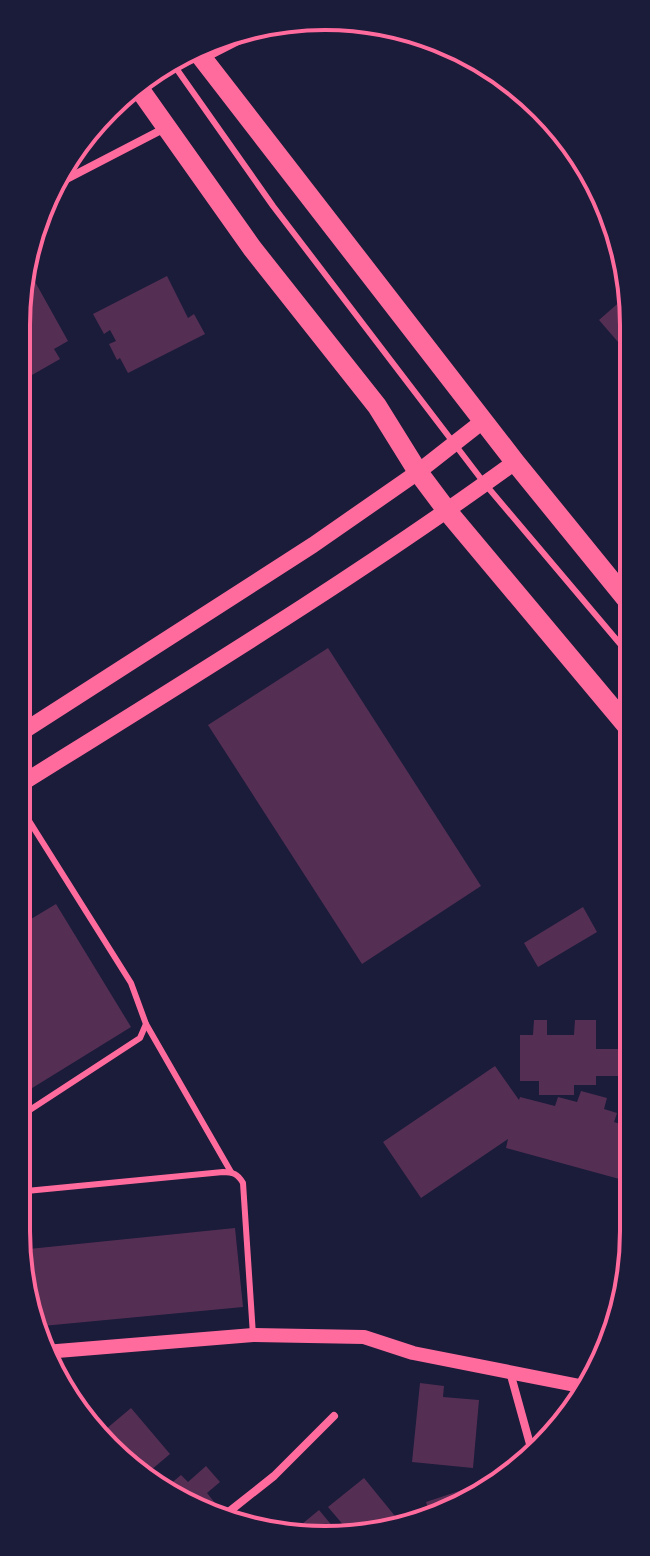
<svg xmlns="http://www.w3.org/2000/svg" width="650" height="1556" font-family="'PT Sans Narrow',sans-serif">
  <rect width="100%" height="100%" fill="#1b1b3a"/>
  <g fill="#542f53">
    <polygon points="29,271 68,341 54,349 60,359 25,379 17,364 24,360 16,347 16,325 25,274"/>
    <polygon points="167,276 188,318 194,314 205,334 128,373 120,358 117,360 109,344 116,341 110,330 104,334 93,314"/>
    <polygon points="631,292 631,357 599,320"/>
    <polygon points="328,648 481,886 362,964 208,725"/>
    <polygon points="56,904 131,1027 16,1098 16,928"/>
    <polygon points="583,907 597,932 538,967 524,943"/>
    <polygon points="534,1020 547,1020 547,1035 574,1035 575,1020 596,1020 596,1049 618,1049 618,1076 596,1076 596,1085 574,1085 574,1095 539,1095 539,1081 520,1081 520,1035 533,1035"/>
    <polygon points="495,1066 519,1100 520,1097 555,1106 558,1097 577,1102 581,1091 607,1098 604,1109 617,1113 614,1122 634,1128 634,1183 506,1148 508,1139 421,1198 383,1142"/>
    <polygon points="235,1228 243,1307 32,1327 19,1250"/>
    <polygon points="420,1383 444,1386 443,1397 479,1400 473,1468 412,1462"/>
    <polygon points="131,1408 170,1454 144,1476 123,1455 121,1458 114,1452 99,1435"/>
    <polygon points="206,1466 220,1482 207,1493 215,1503 206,1512 171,1499 162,1491 181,1475 188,1482"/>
    <polygon points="510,1474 479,1499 431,1517 426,1502"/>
    <polygon points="364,1478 399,1521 383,1534 351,1534 328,1507"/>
    <polygon points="319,1510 339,1534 290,1534"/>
  </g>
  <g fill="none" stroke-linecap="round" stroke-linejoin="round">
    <g stroke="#ff6b9d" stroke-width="6">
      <polyline points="171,61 273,206 485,484 632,658"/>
      <polyline points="146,1024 231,1172"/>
      <polyline points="16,1119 140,1038 146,1024 131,983 16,800"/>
      <path d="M 16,1192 L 223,1172 C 233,1172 238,1174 243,1183 L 253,1335"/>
    </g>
    <g stroke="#ff6b9d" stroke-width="8">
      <polyline points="57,184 167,127"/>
      <polyline points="510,1372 533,1455"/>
      <polyline points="221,1518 274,1476 334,1416"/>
    </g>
    <g stroke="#ff6b9d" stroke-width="14">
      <polyline points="297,19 305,22 315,18"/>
      <polyline points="200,57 249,32"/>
      <polyline points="45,1352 253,1335 364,1337 413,1353 585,1387"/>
    </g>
    <g stroke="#ff6b9d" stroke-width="16">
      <polyline points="16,736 313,545 418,472 483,421"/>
      <path d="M 16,787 C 184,682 354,579 515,462"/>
    </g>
    <g stroke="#ff6b9d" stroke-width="20">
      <polyline points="193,46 515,462 632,606"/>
      <polyline points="138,87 252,248 377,406 418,472 448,512 633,733"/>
    </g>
  </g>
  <path d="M0 0H650V1556H0ZM325 30H325A295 295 0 0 1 620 325V1231A295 295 0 0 1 325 1526H325A295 295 0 0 1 30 1231V325A295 295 0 0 1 325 30Z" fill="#1b1b3a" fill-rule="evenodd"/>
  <path fill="none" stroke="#ff6b9d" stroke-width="4" d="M325 30H325A295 295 0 0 1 620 325V1231A295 295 0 0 1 325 1526H325A295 295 0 0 1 30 1231V325A295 295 0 0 1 325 30Z"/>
</svg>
